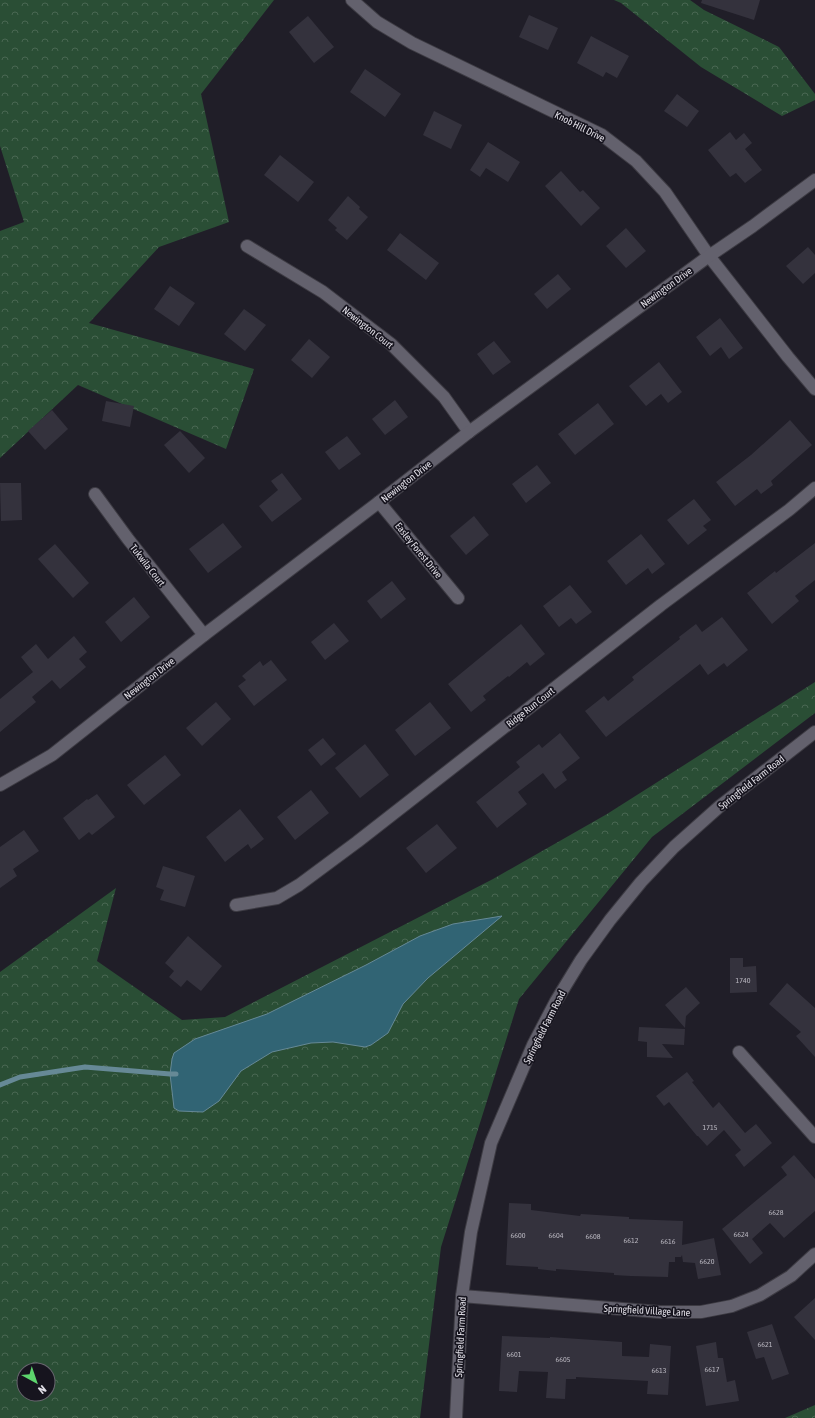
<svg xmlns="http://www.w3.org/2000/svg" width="815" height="1418" font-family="'Asap Condensed',sans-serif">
  <defs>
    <pattern id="forest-crowns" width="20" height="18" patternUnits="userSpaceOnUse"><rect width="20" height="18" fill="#2a4e35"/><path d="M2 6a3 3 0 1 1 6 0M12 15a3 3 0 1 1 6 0" fill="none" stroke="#496752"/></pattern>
  </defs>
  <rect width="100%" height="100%" fill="#201e28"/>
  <g fill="url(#forest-crowns)" fill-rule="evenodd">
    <polygon points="0,0 274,0 201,94 229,222 159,247 89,323 254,369 226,449 78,385 0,458 0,231 24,222 0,146"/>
    <polygon points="614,0 690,0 704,10 779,47 815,94 815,100 782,116 701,67 621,3"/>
    <path d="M 815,682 L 815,713 L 652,837 L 519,999 L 441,1247 L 420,1418 L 0,1418 L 0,972 L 116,888 L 97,961 L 182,1020 L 225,1017 L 493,879 L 607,814 ZM 24,1370 L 48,1370 L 48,1394 L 24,1394 Z"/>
    <polygon points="815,1405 815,1418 785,1418"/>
  </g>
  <polygon fill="#316474" stroke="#668996" points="502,916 428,978 403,1004 388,1033 371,1045 365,1047 333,1042 311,1043 272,1052 241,1071 219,1101 203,1112 179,1111 174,1108 170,1074 172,1059 174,1053 195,1039 267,1014 366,965 420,936 453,924"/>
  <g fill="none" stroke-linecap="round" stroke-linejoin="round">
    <polyline stroke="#668996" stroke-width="5" points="0,1085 20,1077 85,1067 170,1074 176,1074"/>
  </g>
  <g fill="#34323d">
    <polygon points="702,0 760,0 754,20 701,3"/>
    <polygon points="529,15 558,28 548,50 519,37"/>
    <polygon points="308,16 334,47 314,63 289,32"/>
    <polygon points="591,36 629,56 617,78 606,72 603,77 577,63"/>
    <polygon points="365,69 401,94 385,117 350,92"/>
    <polygon points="677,94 699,111 687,127 664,111"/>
    <polygon points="434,111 462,125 451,149 423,135"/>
    <polygon points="730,132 736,140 744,133 752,143 745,149 762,170 745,183 736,173 730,177 708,150"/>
    <polygon points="488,142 520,162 508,182 486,168 480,177 470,170"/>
    <polygon points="280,155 314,182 298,202 264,175"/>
    <polygon points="561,171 580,192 583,190 600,208 581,226 545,186"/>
    <polygon points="348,196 360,207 359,209 368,217 347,240 335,230 337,228 328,220"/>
    <polygon points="626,228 646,251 626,268 606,246"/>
    <polygon points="400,233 439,263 426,280 387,250"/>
    <polygon points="808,247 815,255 815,273 803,284 786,266"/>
    <polygon points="558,274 571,289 547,309 534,294"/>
    <polygon points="170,286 195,303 179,326 154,309"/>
    <polygon points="244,309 266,325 245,351 224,334"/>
    <polygon points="720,318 743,348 729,359 721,347 710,356 696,337"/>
    <polygon points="309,339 330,357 312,378 291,360"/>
    <polygon points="494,341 511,362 493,375 477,354"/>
    <polygon points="659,362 682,392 668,403 661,394 646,406 629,386"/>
    <polygon points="395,400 408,417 385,435 372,419"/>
    <polygon points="106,401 134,406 130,427 102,421"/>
    <polygon points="598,403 614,424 575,455 558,434"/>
    <polygon points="52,410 68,429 45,450 28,431"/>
    <polygon points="790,420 812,445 771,481 773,485 761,494 757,489 735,506 716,482 751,455"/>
    <polygon points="180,431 205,458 189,473 164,445"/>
    <polygon points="347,436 361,454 339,470 325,452"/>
    <polygon points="537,465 551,483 526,503 512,484"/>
    <polygon points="282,473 302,499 272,522 259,506 278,490 271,481"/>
    <polygon points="0,483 21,483 22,520 1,521"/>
    <polygon points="694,499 711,520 703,526 707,530 688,545 667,520"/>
    <polygon points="474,516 489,535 466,555 450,536"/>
    <polygon points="223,523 242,547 208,573 189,549"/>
    <polygon points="641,534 665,564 652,574 648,568 626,585 607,561"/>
    <polygon points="815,543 815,580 795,596 799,601 772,624 747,593 775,571 776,573"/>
    <polygon points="55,544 89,583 73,598 38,559"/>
    <polygon points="392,581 406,599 381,619 367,601"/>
    <polygon points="570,585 592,612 576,624 571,618 559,627 543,606"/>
    <polygon points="134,597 150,617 121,642 105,622"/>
    <polygon points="722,617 748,650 727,667 724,663 708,675 700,664 606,737 585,711 604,696 608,701 634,680 632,677 680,639 679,637 696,624 702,632"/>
    <polygon points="334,623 349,641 325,660 311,642"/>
    <polygon points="521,624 545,654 530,666 527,662 509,677 508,676 483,696 486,700 471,712 448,684"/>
    <polygon points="74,636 87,652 79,659 86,667 60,689 52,680 32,697 36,702 0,732 0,699 33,672 21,657 36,644 48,659"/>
    <polygon points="271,660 287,680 254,706 238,686 246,680 242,676 260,661 263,666"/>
    <polygon points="216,702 231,719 202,746 186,728"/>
    <polygon points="430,702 451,728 415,756 395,730"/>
    <polygon points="560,733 580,758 562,772 567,780 555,789 543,773 518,792 527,804 497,828 476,802 520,767 516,762 539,744 542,748"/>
    <polygon points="323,738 336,754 321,766 308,750"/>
    <polygon points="365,744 389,775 360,798 335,768"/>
    <polygon points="165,755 181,775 144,805 127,785"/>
    <polygon points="311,790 329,813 295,840 277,817"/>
    <polygon points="97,794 115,817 92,835 89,832 79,840 63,818 87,799 88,800"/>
    <polygon points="240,809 264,839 251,849 248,844 225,862 206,837"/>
    <polygon points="437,824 457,848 426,873 406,848"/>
    <polygon points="24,830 39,851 13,869 17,876 0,888 0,847"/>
    <polygon points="163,866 195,876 185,907 160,900 164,890 156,887"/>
    <polygon points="188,936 222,966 201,991 187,980 181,987 169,977 174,971 165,963"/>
    <polygon points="730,958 743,958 743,967 756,966 757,992 730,993"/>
    <polygon points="787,983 815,1008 815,1057 796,1036 801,1032 769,1004"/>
    <polygon points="686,987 700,1003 686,1016 685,1028 665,1005"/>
    <polygon points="639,1027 685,1029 684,1045 662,1044 673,1058 647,1057 647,1042 638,1041"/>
    <polygon points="687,1072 694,1081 692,1082 713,1108 719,1102 745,1133 756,1124 772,1143 744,1167 735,1155 741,1150 724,1130 707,1146 698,1136 697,1136 669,1102 664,1106 656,1096"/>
    <polygon points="794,1155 815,1179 815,1211 784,1238 770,1223 752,1239 763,1253 750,1264 722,1229 787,1175 781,1167"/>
    <polygon points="509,1203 531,1204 531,1210 580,1216 581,1214 629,1217 629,1219 683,1221 682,1245 714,1238 721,1275 698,1279 695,1263 683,1262 682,1255 681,1257 675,1257 675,1262 669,1262 668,1277 631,1276 614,1275 614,1273 556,1269 556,1271 538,1269 538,1267 506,1265"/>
    <polygon points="815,1298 815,1340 794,1317"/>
    <polygon points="772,1324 789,1374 772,1380 764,1357 756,1359 747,1332"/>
    <polygon points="502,1336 550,1338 550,1337 622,1342 622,1356 649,1357 650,1344 671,1346 668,1395 647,1394 648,1381 576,1377 576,1379 566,1379 565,1399 546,1398 548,1372 519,1371 517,1392 499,1391"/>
    <polygon points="716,1342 718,1358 723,1358 727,1382 735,1380 739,1401 706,1406 696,1346"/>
  </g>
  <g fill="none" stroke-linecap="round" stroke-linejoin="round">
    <defs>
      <g id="minor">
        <polyline points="352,0 377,22 412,43 602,135 636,161 665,192 709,256 788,357 815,389"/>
        <polyline points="247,246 323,292 391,344 444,397 469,432"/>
        <polyline points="95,494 128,539 204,635"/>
        <polyline points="379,502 458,598"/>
        <polyline points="0,785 52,755 204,635 379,502 469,432 709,256 753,226 815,180"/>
        <polyline points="236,905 277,898 299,885 357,842 661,605 789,510 815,488"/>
        <polyline points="739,1052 815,1137"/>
        <polyline points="462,1296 660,1312 701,1312 732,1306 760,1295 791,1276 815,1254"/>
        <polyline points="456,1418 462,1296 471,1232 491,1143 533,1045 556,1001 581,960 610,920 641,882 674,847 720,806 815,732"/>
      </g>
    </defs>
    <use href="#minor" stroke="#3d3b43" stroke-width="14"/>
    <use href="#minor" stroke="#63616d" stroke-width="12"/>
  </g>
  <g text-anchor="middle" stroke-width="3.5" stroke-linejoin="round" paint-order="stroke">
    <g font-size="8" fill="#b5b3bc">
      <text x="743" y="983">1740</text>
      <text x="710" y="1130">1715</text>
      <text x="776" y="1215">6628</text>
      <text x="741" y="1237">6624</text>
      <text x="518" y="1238">6600</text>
      <text x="556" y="1238">6604</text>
      <text x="593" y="1239">6608</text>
      <text x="631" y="1243">6612</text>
      <text x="668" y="1244">6616</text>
      <text x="707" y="1264">6620</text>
      <text x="765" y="1347">6621</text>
      <text x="514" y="1357">6601</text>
      <text x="563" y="1362">6605</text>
      <text x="712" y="1372">6617</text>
      <text x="659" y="1373">6613</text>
    </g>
    <g font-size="10" fill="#e0dee6" stroke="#16141e">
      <text transform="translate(580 126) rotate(27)" y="4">Knob Hill Drive</text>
      <text transform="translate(666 287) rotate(-36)" y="4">Newington Drive</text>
      <text transform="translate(368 327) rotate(38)" y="4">Newington Court</text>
      <text transform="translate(406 481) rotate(-38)" y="4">Newington Drive</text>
      <text transform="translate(419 550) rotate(51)" y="4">Easley Forest Drive</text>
      <text transform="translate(148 565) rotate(52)" y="4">Tukwila Court</text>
      <text transform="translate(149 678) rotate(-38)" y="4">Newington Drive</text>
      <text transform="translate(530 707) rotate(-38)" y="4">Ridge Run Court</text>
      <text transform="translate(751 782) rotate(-38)" y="4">Springfield Farm Road</text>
      <text transform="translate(544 1027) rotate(-63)" y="4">Springfield Farm Road</text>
      <text transform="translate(647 1310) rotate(3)" y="4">Springfield Village Lane</text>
      <text transform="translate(460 1337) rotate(-87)" y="4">Springfield Farm Road</text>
    </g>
  </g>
  <g transform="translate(36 1382) rotate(140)"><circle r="19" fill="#16141e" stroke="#67656e"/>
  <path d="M0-3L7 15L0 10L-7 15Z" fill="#5dd56d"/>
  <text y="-6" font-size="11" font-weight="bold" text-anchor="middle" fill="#e0dee6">N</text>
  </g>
</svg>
